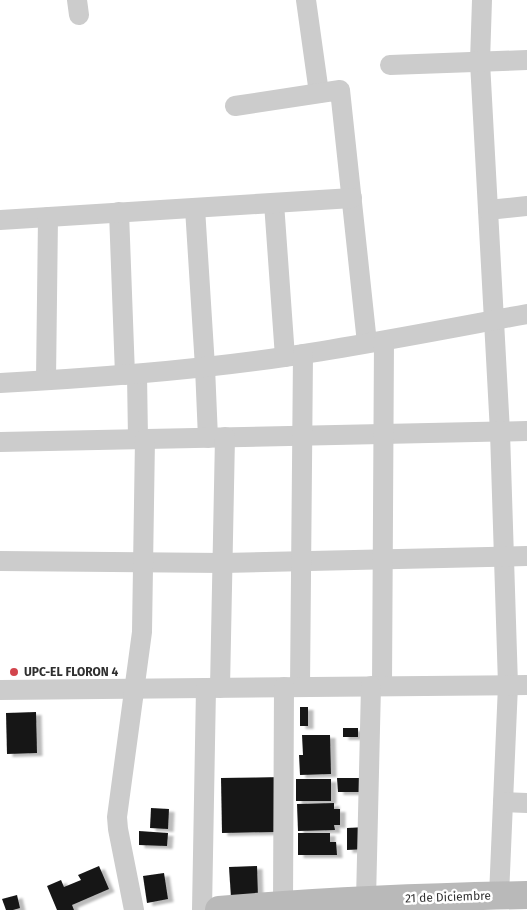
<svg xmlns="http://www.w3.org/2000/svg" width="527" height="910" font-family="'Fira Sans',sans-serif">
  <defs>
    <filter id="shadow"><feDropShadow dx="5.5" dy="3" stdDeviation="1" flood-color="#0004"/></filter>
  </defs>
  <rect width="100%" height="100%" fill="#fff"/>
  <g fill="#161616" filter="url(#shadow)">
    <rect x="300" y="707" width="8" height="19"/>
    <polygon points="36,712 37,753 7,754 6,713"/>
    <rect x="343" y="728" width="15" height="9"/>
    <polygon points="302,735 330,735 331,774 300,775 299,755 303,755"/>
    <polygon points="283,777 276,832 222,833 221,778"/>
    <polygon points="337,778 359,778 359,792 338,792"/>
    <rect x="296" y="779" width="35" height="22"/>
    <polygon points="334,803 334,809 340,809 340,825 334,825 335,830 298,831 297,804"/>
    <polygon points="151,808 169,809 168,829 150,828"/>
    <polygon points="366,827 366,849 347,850 347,828"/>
    <polygon points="139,831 168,833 167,846 139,845"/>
    <polygon points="298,833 330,833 330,842 336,842 337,855 298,855"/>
    <polygon points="99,866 109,889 72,905 74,910 57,910 47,886 61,880 64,887 81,880 78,875"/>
    <polygon points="257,866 258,897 231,898 229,867"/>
    <polygon points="164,873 168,899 147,903 143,876"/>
    <polygon points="17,895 20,908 13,910 6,910 2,899"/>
  </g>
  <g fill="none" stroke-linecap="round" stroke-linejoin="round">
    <g stroke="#ccc" stroke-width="20">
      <polyline points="77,0 79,15"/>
      <polyline points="306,0 319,93"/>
      <polyline points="482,0 480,62 500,432 508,685 499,896"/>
      <polyline points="390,65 527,60"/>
      <polyline points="235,106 340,90 367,343"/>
      <polyline points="274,203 285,357"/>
      <polyline points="195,208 205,367 208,438"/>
      <polyline points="488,210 527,206"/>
      <polyline points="119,212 125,375"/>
      <polyline points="0,220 352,198"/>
      <polyline points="137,374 138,439"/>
      <polyline points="46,380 48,217"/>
      <path d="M 0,383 C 95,378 190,371 284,357 C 365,345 446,329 527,314"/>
      <polyline points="0,442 527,431"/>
      <polyline points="0,561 223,563 527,556"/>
      <polyline points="382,686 384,341"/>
      <polyline points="300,687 303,354"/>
      <polyline points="220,688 225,437"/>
      <polyline points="0,690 527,685"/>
      <polyline points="503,802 527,803"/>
      <polyline points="283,904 284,687"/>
      <polyline points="134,910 118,829 117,817 142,632 145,439"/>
      <polyline points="202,910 206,688"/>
      <polyline points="365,910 366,900 371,686"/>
    </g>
    <path stroke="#b9b9b9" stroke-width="28" d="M 219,910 C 321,901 424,897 527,895"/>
  </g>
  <circle fill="#d2454d" stroke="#fff" stroke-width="2" cx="14" cy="672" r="5"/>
  <g text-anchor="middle" stroke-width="5" stroke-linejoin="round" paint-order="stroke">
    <g font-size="12" font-weight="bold" fill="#2f2f2f" stroke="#fff" text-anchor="start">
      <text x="24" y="676">UPC-EL FLORON 4</text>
    </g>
    <g font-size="12" fill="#2f2f2f" stroke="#fff">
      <text transform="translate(448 897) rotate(-2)" y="4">21 de Diciembre</text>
    </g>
  </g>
</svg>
